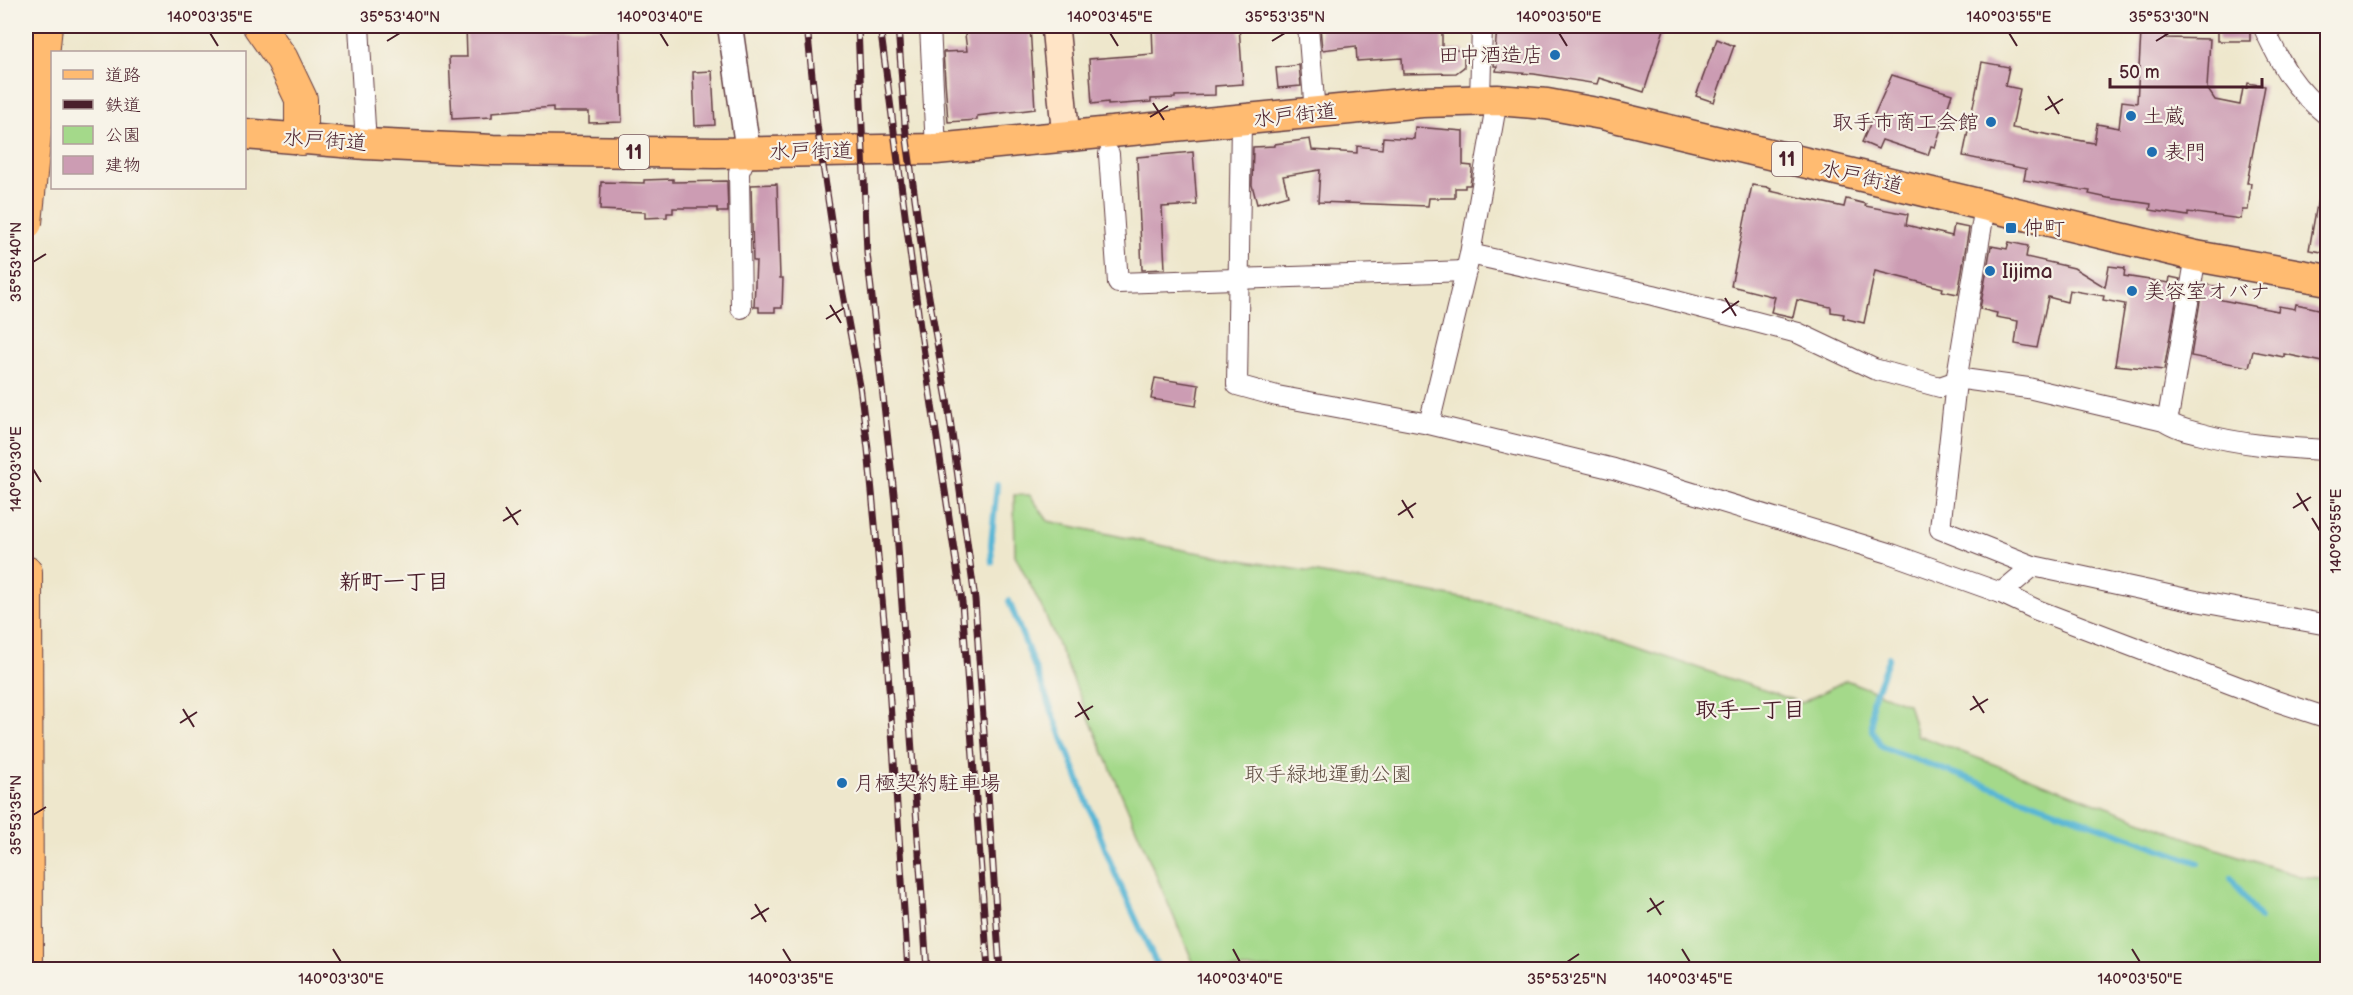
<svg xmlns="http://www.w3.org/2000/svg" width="2353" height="995" font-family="'Balsamiq Sans','Klee One',sans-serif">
  <rect width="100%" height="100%" fill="#f7f3e8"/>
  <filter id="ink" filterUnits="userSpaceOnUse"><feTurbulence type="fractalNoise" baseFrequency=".0167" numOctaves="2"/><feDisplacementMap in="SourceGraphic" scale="12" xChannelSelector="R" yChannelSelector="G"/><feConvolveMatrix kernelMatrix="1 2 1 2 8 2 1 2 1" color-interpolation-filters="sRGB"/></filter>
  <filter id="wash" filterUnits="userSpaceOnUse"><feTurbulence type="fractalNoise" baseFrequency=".008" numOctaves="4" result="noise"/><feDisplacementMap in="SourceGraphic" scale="24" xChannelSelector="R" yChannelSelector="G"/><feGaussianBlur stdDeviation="1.35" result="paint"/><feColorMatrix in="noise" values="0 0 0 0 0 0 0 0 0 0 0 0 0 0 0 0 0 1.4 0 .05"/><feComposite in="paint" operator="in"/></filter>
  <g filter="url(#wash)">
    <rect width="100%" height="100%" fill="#eee7cc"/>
    <polygon fill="#a4d98a" stroke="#777c5a" stroke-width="1.5" points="1014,495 1030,495 1048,521 1183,550 1520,608 1802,703 1846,680 1908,704 1917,735 2214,848 2299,876 2327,879 2327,969 1196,969 1044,612 1015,555"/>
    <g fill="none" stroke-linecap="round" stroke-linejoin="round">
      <g stroke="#57b6d5" stroke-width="6">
        <polyline points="992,562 991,544 997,485"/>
        <polyline points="1009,601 1114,871 1159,970"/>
        <polyline points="1889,657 1872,702 1872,730 1882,747 2199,863"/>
        <polyline points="2231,878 2260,919"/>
      </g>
    </g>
    <g id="blocks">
      <g fill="#cc9cb3">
        <polygon points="466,26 619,27 622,122 589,123 589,112 553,112 553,107 492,112 492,117 452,119 449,57 467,57"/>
        <polygon points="964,26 1030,26 1035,109 977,116 977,120 948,122 943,52 967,51"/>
        <polygon points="1152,26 1239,26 1243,84 1215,86 1215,95 1175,96 1175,98 1151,99 1151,102 1108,105 1108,102 1092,104 1089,59 1153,54"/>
        <polygon points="1320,26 1442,26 1442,50 1464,50 1464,67 1456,73 1403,74 1402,58 1357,61 1356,46 1322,50"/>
        <polygon points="1497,26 1665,26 1644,92 1599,78 1597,84 1534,74 1496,71 1497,66 1494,66"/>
        <rect x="2218" y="26" width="32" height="15"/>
        <polygon points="2141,32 2166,33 2166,38 2210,39 2207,88 2215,100 2240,105 2243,88 2247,88 2248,83 2265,86 2247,183 2251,183 2248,210 2242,210 2241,219 2188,212 2188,216 2150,210 2151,204 2108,198 2089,194 2090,191 2024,180 2026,169 1963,156 1982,62 2009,67 2005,86 2020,89 2012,128 2094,143 2097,124 2119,128 2122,101 2137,103"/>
        <polygon points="1717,39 1734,46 1714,102 1696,96"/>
        <polygon points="1299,65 1301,86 1278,88 1276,68"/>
        <polygon points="712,71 715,125 695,126 693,72"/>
        <polygon points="1892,75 1952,94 1935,147 1931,146 1928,155 1882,140 1878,149 1862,142"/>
        <polygon points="1415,127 1463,131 1463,165 1472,166 1472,171 1470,185 1465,185 1465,188 1455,188 1455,198 1429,198 1428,206 1318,202 1320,170 1283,176 1288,195 1257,204 1252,185 1253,147 1275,146 1275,144 1310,139 1312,150 1357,153 1357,146 1382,149 1383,137 1414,139"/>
        <polygon points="1193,152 1197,205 1162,207 1165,269 1142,270 1137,157"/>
        <polygon points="673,179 673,182 727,181 728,212 717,212 717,208 673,208 673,213 667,213 667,217 645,218 645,212 600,210 601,182 644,183 644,180"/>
        <polygon points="777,184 780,278 783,278 782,308 775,308 775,312 759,312 759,307 754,307 756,261 753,261 751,185"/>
        <polygon points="1752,185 1767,187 1771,189 1770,191 1844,207 1846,199 1866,204 1865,206 1908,214 1906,225 1952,236 1954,225 1969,228 1958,294 1942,291 1943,288 1875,271 1864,323 1843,318 1844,314 1831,312 1831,307 1797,300 1793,317 1771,312 1775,297 1731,286"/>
        <polygon points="2319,193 2328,194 2328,253 2309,250"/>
        <polygon points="2009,242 2028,246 2026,257 2074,268 2105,287 2109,266 2125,268 2124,276 2169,283 2170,277 2180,279 2164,370 2115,365 2125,304 2103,300 2104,296 2069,290 2067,302 2048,297 2037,348 2015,344 2018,321 1996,317 1997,313 1980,309 1991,246 2007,249"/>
        <polygon points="2203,284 2221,287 2218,298 2222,300 2278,311 2279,306 2295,309 2296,304 2328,311 2328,363 2284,354 2284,357 2253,351 2249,367 2191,356"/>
        <polygon points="1155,378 1199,385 1196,406 1151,399"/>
      </g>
    </g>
  </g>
  <g filter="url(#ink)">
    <use href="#blocks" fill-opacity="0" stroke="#633d43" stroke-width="1.5"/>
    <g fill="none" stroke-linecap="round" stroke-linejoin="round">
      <defs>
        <g id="minor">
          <polyline points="359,26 366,144"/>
          <polyline points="930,26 936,149"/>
          <polyline points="1308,26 1315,113"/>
          <path d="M 2263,26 C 2281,65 2293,88 2328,116"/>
          <polyline points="1480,99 1482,26"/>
          <polyline points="1241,121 1237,385 1277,396 1429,424 1614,469 1889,553 2001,593 2037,610 2273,700 2328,718"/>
          <polyline points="1109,154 1118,283 1466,271"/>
          <polyline points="1985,206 1956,382 1940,529 2033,566 2196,601 2328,625"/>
          <path d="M 1470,254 L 1653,295 L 1798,333 L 1874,369 L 1940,387 L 1963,379 L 2028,388 L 2164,420 C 2174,427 2186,430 2198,433 C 2241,445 2284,448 2328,450"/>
          <polyline points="741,308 739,172 748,152"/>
          <polyline points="2164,420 2169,412 2196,256"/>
          <polyline points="1429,424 1470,254 1497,100"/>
          <polyline points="2001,593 2033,566"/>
        </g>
        <polyline id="tertiary" points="730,26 748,152"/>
        <polyline id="secondary" points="1055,26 1066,137"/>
        <polyline id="primary" points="244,134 366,144 493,150 716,153 936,149 1422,102 1497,100 1547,104 1602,114 2196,256 2328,280"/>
        <g id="trunk">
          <polyline points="259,26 282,59 301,99 301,139"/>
          <polyline points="26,572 27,970"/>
        </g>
      </defs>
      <use href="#minor" stroke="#633d43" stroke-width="22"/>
      <use href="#tertiary" stroke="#633d43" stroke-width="27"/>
      <use href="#secondary" stroke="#633d43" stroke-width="30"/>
      <use href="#primary" stroke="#633d43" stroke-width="33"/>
      <use href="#trunk" stroke="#633d43" stroke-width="34"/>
      <use href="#minor" stroke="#fff" stroke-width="20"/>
      <use href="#tertiary" stroke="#fff" stroke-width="24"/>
      <use href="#secondary" stroke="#ffe4c6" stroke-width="27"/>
      <use href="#primary" stroke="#ffbb71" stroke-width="30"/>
      <use href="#trunk" stroke="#ffbb71" stroke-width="32"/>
      <defs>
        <g id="rail">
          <polyline points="807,26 817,125 838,267 860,386 868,449 886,642 908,970"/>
          <polyline points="858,26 867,253 895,503 927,970"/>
          <polyline points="880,26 920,327 962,602 988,970"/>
          <polyline points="898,26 905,125 926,280 948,405 975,599 1000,970"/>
        </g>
      </defs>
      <use href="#rail" stroke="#4a1f2b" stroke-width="7"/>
      <use href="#rail" stroke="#f7f3e8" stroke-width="4.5" stroke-dasharray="14" stroke-linecap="butt"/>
      <defs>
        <polyline id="trunk-bridge" points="26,223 46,26"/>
      </defs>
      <use href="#trunk-bridge" stroke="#633d43" stroke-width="34" stroke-linecap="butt"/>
      <use href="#trunk-bridge" stroke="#ffbb71" stroke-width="32"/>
    </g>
  </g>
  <path fill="none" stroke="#4a1f2b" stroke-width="2" d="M 210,33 L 218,46M 660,33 L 668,46M 1110,33 L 1118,46M 1559,33 L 1567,46M 2009,33 L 2017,46M 387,41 L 400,33M 1272,41 L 1285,33M 2156,41 L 2169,33M 2048,96 L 2059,114M 1153,103 L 1164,120M 2045,110 L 2063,99M 1150,117 L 1168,106M 33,262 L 46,254M 1725,298 L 1736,316M 830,305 L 841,323M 1722,313 L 1739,301M 826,319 L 844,308M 33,469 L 41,482M 2297,493 L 2308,511M 1402,500 L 1413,518M 506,507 L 518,525M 2293,508 L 2311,497M 1398,515 L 1416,503M 2312,518 L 2320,531M 503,521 L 521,510M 1973,696 L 1984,713M 1078,702 L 1089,720M 183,709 L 194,727M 1970,710 L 1988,699M 1075,717 L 1093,706M 180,723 L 197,712M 33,815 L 46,807M 1650,898 L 1661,915M 755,904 L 766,922M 1647,912 L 1664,901M 751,919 L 769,908M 333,949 L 341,962M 783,949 L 791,962M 1233,949 L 1240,962M 1682,949 L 1690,962M 2132,949 L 2140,962M 1567,962 L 1579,954"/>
  <g fill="#1f6fb2" stroke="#f7f3e8" stroke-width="2">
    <circle cx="1555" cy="55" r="6"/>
    <circle cx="2131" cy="116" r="6"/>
    <circle cx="1991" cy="122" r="6"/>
    <circle cx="2152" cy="152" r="6"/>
    <rect x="2005" y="222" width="12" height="12" rx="3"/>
    <circle cx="1990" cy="271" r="6"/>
    <circle cx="2132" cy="291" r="6"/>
    <circle cx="842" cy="783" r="6"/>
  </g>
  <g text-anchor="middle" stroke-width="4.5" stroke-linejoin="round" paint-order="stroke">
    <g fill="#f7f3e8" stroke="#7e5f64" stroke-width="1.5">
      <rect x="619" y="135" width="30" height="34" rx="4.5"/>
      <rect x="1772" y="142" width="30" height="34" rx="4.5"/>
    </g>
    <g font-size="20" font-weight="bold" fill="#4a1f2b">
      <text x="634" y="159">11</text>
      <text x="1787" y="166">11</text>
    </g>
    <g font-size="21" fill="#4a1f2b" stroke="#f7f3e8" text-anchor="start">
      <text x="1543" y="62" text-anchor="end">田中酒造店</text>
      <text x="2143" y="123">土蔵</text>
      <text x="1979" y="129" text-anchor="end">取手市商工会館</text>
      <text x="2164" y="159">表門</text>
      <text x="2023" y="235">仲町</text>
      <text x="2002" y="278">Iijima</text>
      <text x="2144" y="298">美容室オバナ</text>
      <text x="854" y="790">月極契約駐車場</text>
    </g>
    <g font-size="21" fill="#4a1f2b" stroke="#f7f3e8">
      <text transform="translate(1295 115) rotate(-6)" y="7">水戸街道</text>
      <text transform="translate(325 140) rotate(4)" y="7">水戸街道</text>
      <text transform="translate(811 151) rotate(-1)" y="7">水戸街道</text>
      <text transform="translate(1862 177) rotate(13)" y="7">水戸街道</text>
    </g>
    <g font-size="21" fill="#604e43" stroke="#f7f3e8">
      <text x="1328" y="781">取手緑地運動公園</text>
    </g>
    <g font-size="22" font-weight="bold" fill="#4a1f2b" stroke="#f7f3e8">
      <text x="394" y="589">新町一丁目</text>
      <text x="1750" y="717">取手一丁目</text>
    </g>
  </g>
  <rect width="2353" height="995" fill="none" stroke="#f7f3e8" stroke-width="66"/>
  <rect x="51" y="51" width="195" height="138" fill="#f7f3e8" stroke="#b29e9c" stroke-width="1.5"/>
  <rect x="63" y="70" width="30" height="9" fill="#ffbb71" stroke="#b29e9c" stroke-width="1.5"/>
  <text x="105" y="81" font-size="18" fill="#4a1f2b">道路</text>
  <rect x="63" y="100" width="30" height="9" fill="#4a1f2b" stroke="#b29e9c" stroke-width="1.5"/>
  <text x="105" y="111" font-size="18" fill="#4a1f2b">鉄道</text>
  <rect x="63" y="126" width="30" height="18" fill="#a4d98a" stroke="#b29e9c" stroke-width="1.5"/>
  <text x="105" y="141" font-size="18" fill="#4a1f2b">公園</text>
  <rect x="63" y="156" width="30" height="18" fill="#cc9cb3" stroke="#b29e9c" stroke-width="1.5"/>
  <text x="105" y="171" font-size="18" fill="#4a1f2b">建物</text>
  <path d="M2110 78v9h152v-9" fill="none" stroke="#4a1f2b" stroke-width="3"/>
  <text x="2119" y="78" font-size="18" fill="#4a1f2b" stroke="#f7f3e8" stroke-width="4.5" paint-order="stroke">50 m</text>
  <rect x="33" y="33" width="2287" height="929" fill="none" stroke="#4a1f2b" stroke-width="2"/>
  <g font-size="15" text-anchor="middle" fill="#4a1f2b">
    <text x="210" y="22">140°03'35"E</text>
    <text x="400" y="22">35°53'40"N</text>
    <text x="660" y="22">140°03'40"E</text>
    <text x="1110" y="22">140°03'45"E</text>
    <text x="1285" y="22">35°53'35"N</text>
    <text x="1559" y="22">140°03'50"E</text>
    <text x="2009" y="22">140°03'55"E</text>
    <text x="2169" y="22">35°53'30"N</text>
    <text transform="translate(16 262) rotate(-90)" y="5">35°53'40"N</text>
    <text transform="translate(16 469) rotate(-90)" y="5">140°03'30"E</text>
    <text transform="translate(2336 531) rotate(-90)" y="5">140°03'55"E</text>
    <text transform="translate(16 815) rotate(-90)" y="5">35°53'35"N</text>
    <text x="341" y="984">140°03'30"E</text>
    <text x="791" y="984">140°03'35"E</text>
    <text x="1240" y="984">140°03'40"E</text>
    <text x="1567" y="984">35°53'25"N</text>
    <text x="1690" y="984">140°03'45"E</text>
    <text x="2140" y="984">140°03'50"E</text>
  </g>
</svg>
